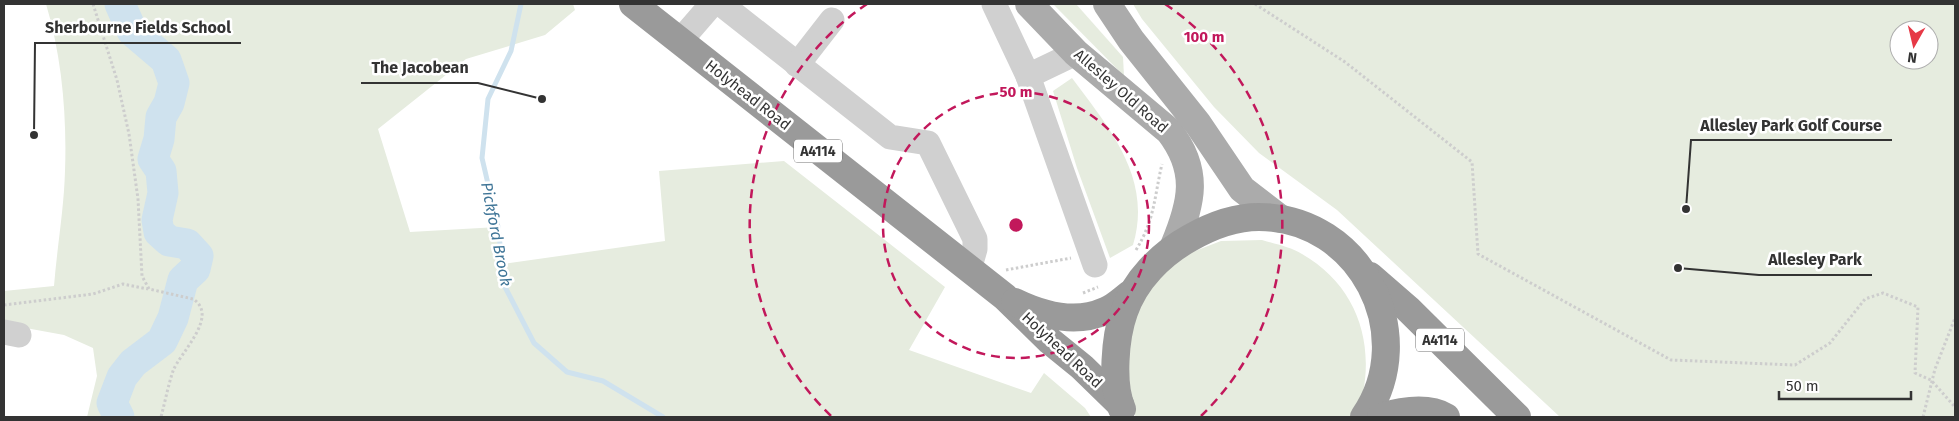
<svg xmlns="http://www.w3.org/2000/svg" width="1959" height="421" font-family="'Fira Sans',sans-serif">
  <rect width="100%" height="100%" fill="#fff"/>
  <g fill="#e6ecdf" fill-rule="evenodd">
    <path d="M 46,4 L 573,4 L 575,10 L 545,35 L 466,59 L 378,129 L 410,232 L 498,227 L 503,264 L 665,241 L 659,171 L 784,161 L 945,287 L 909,350 L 1031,393 L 1044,373 L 1085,408 L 1091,417 L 87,417 L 97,376 L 93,348 L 64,335 L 4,324 L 4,291 L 54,286 C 57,248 64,209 65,171 C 67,116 62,57 46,4 Z"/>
    <polygon points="1053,4 1076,4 1123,57 1124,76"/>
    <path d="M 1133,4 L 1955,4 L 1955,417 L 1560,417 L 1337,210 L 1259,153 L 1214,107 L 1142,19 ZM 1899,30 L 1929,30 L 1929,60 L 1899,60 Z"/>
    <path d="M 1072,78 C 1109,128 1153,178 1133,245 L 1110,258 L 1077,168 L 1053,91 Z"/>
    <path d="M 1262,240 C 1275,244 1291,247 1302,254 C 1353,283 1374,336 1363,393 C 1362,401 1356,410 1352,417 L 1136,417 L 1125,396 L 1129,318 L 1150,282 L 1182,256 L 1221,241 Z"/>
  </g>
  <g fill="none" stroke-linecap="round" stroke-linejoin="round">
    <polyline stroke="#cfe2ee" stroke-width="5" points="521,4 511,51 488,99 482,158 498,227 505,287 534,343 567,372 603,381 663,417"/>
    <polyline stroke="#cfe2ee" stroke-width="31" points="119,417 112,403 122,377 133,363 162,341 173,318 183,280 195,269 198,256 187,244 169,241 159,232 157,220 163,193 161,171 153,159 159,139 161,117 169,103 174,83 166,60 132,31 120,4"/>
    <g stroke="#cdcdcd" stroke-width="3" stroke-dasharray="2.5 2.5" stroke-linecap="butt">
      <path d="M 93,4 L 117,80 L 129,134 L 138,199 L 142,276 L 149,289 L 193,299 C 220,316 179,354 173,371 C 168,386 165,402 161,417"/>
      <polyline points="1255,4 1345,62 1472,162 1478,254 1671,360 1795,365 1830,343 1865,299 1883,293 1918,307 1915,373 1931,380 1955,407"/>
      <path d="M 1136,250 C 1155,219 1154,198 1162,164"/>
      <polyline points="1006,270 1071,258"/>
      <polyline points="1083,293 1098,287"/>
      <polyline points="4,305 93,294 123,284 148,289"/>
      <polyline points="1923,417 1935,369 1955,318"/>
    </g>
    <g stroke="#d0d0d0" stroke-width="25">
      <polyline points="721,4 890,137 928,143 975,239 975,249 969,270"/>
      <polyline points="994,4 1028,76 1095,265"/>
      <polyline points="680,41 712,4"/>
      <polyline points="797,65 832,20"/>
      <polyline points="1028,76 1076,53"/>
      <polyline points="4,332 19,335"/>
    </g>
    <g stroke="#ababab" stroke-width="28">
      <path d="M 1029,4 L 1076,53 L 1169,131 C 1200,171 1192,203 1174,246"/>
      <polyline points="1107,4 1131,40 1198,124 1242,189 1281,219"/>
    </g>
    <g stroke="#9a9a9a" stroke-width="28">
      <polyline points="633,4 1005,297 1050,341 1082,367 1120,404"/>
      <polyline points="1370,276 1408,309 1517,417"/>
      <path d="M 1015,302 C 1042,315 1076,324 1105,311 C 1114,308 1122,300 1130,294"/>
      <path d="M 1122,409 C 1111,385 1115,337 1124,312 C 1135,280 1161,254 1190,238 C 1211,226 1235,217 1259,217 C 1360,217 1421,334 1364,417"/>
      <path d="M 1381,417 C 1401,411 1427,406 1446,417"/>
    </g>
  </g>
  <g fill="none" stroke="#c2185b" stroke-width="2.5" stroke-dasharray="9 6">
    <circle cx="1016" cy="225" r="133"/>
    <path d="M831 416A266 266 0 0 1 867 4M1165 4A266 266 0 0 1 1201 416"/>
  </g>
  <g text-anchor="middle" stroke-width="5" stroke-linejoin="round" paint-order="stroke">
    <g fill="#fff" stroke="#707070" stroke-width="1">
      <rect x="794" y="139.5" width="48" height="23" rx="4"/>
      <rect x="1416" y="328.5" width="48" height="23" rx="4"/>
    </g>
    <g font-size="14" font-weight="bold" fill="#333">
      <text x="818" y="156">A4114</text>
      <text x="1440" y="345">A4114</text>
    </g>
    <g font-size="15" fill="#333" stroke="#fff">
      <text transform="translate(1121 91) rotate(41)" y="5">Allesley Old Road</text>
      <text transform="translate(748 95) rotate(38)" y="5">Holyhead Road</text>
      <text transform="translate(1062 350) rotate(43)" y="5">Holyhead Road</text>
    </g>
    <g font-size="16" font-style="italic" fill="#3f7597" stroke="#fff">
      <text transform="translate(497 234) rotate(79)" y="6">Pickford Brook</text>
    </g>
  </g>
  <circle cx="1016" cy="225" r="8" fill="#c2185b" stroke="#fff" stroke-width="2.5"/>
  <g font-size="15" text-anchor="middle" font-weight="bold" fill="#c2185b" stroke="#fff" stroke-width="5" stroke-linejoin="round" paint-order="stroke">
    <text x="1204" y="42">100 m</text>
    <text x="1016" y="97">50 m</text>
  </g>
  <path fill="none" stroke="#333" stroke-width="2" d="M34 135L35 43H241M542 99L478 83H361M1686 209L1691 140H1892M1678 268L1759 275H1872"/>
  <g fill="#333" stroke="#fff" stroke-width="2">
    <circle cx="34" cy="135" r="5"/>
    <circle cx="542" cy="99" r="5"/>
    <circle cx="1686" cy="209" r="5"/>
    <circle cx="1678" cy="268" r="5"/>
  </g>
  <g font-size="16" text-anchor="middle" font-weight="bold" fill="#333" stroke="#fff" stroke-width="5" stroke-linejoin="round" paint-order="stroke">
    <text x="138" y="33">Sherbourne Fields School</text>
    <text x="420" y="73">The Jacobean</text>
    <text x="1791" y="131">Allesley Park Golf Course</text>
    <text x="1815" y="265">Allesley Park</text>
  </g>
  <rect width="1959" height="421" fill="none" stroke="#333333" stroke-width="10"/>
  <g transform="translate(1914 45) rotate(188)"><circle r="24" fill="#ffffff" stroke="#adadad"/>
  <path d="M0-4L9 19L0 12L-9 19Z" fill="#e63946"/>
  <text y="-8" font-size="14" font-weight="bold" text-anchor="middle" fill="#333333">N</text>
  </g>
  <path d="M1779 391v8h132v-8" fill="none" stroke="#333333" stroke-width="2.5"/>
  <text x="1786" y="391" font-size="15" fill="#333333" stroke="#ffffff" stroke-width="4" paint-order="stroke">50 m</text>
</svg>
